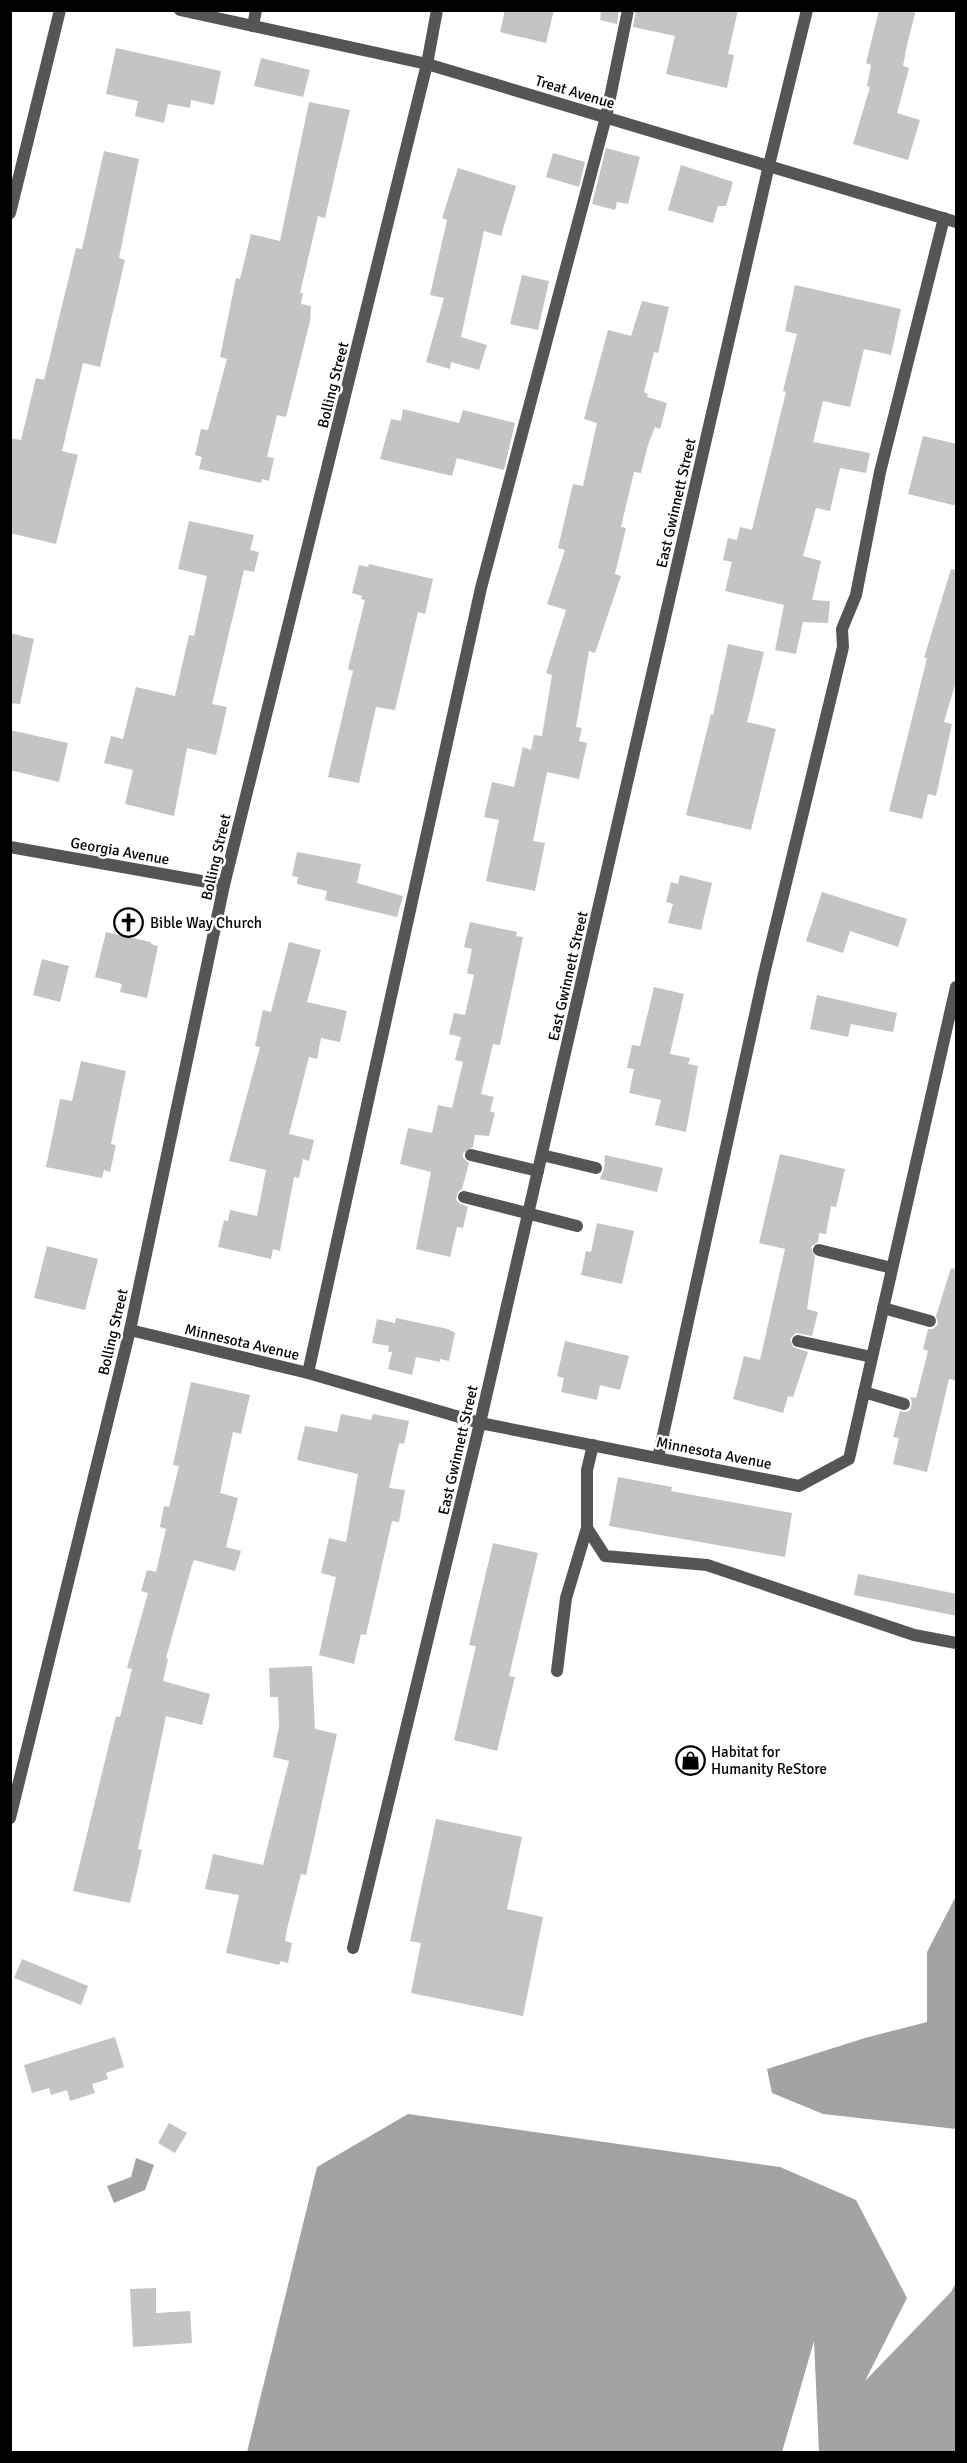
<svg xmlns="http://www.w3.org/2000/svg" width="967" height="2463" font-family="Signika,sans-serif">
  <rect width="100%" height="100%" fill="#fff"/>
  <g fill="#a3a3a3">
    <polygon points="956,1896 956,2129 823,2114 772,2093 767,2069 865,2038 927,2022 927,1952"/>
    <polygon points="408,2114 780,2167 856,2200 907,2298 865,2381 951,2292 956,2282 956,2452 819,2452 814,2341 782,2452 247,2452 317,2167"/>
    <polygon points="136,2158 154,2165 145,2190 114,2203 107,2186 131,2177"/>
  </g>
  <g fill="#c4c4c4">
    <polygon points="505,10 554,10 546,43 500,32"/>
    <polygon points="601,10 619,10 617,24 600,20"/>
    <polygon points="636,10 738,10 728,54 734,55 727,88 666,74 675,36 633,27"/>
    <polygon points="879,10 916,10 907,45 903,66 909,68 897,113 920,120 908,160 853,144 870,87 867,86 871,65 866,63"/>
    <polygon points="116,48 221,71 214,105 191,100 190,108 168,104 164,123 135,116 138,101 106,94"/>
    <polygon points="261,58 310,70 303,97 254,86"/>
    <polygon points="309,102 350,110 325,218 318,216 300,293 303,293 301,304 311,306 310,321 286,417 277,415 267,457 274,458 269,481 262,479 261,483 199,469 202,457 195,455 201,429 208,430 227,359 220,357 236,278 240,279 251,234 280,241"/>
    <polygon points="606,148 640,157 628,204 617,202 615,210 592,204"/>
    <polygon points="104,151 139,159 119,258 125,260 100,367 83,363 62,451 78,455 56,544 10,533 10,438 21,440 36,378 44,380 76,248 82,249"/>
    <polygon points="553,153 585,162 579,187 546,177"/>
    <polygon points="681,165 733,182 726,206 718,206 713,223 668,210"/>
    <polygon points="458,168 516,186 501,236 484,231 461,337 487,345 479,370 451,362 450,369 426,362 444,298 430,295 447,220 442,218"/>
    <polygon points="522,275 549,281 538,330 510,324"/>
    <polygon points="795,285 901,309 891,355 864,349 850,407 823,401 813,442 870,453 866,473 840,468 830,511 816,508 803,556 821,561 812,600 830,601 828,623 803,622 796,654 775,650 784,605 725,591 732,562 723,560 728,538 737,540 740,527 752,530 786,392 783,391 797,334 785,331"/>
    <polygon points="642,301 669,307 658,353 654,352 644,392 648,394 647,397 667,403 660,429 655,427 648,445 641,473 634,472 621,527 626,528 615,574 621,576 595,653 589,651 576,727 582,728 579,741 587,743 579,779 547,772 533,841 545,843 535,891 486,881 499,820 484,817 492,782 514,787 523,747 531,750 534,735 542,736 552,675 546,673 566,610 547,604 565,550 558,548 573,484 583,486 597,423 584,419 608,330 631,336"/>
    <polygon points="403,409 459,423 463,410 515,423 504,470 457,458 452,476 380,459 391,419 401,421"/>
    <polygon points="923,436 957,444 957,506 908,494"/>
    <polygon points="189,521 254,535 250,550 259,552 254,572 244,570 212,704 227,707 216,755 187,748 174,816 125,804 133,770 104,763 111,736 123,739 136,687 175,696 189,635 194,636 207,576 178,569"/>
    <polygon points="369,564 433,579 425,614 418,612 395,710 376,707 359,783 328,777 353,671 348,669 365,600 361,599 362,596 352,593 359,565 368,567"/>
    <polygon points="951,569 957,570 957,678 944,722 952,724 936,796 928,794 922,819 889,811 927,658 924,658"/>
    <polygon points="10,633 34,639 20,704 10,703"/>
    <polygon points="728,644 764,652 747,722 776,729 751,830 686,815 711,714 713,715"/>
    <polygon points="10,730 68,743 59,782 10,770"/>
    <polygon points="297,852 361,864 357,883 403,896 397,917 325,900 327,891 297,884 298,877 292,876"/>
    <polygon points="680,875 712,883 701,930 668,923 673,904 666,902 671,882 678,884"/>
    <polygon points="822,892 907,919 898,947 850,931 843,953 806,941"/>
    <polygon points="470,922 517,932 516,936 523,937 500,1045 493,1044 481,1094 494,1097 490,1111 495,1113 489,1136 475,1135 473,1147 463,1153 463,1158 469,1163 462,1189 458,1192 456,1199 459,1203 468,1207 463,1228 457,1227 450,1257 416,1249 431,1172 400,1164 408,1128 432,1133 438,1105 452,1108 463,1062 455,1060 461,1037 449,1034 454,1013 465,1015 474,975 467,973 472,949 464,947"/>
    <polygon points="106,932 151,942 151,944 158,946 147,998 120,992 122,984 95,977"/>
    <polygon points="289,942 321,950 307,1002 347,1011 340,1042 321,1038 317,1059 309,1057 289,1134 314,1140 309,1161 303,1159 299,1178 294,1177 280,1251 273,1249 271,1259 218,1247 224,1220 228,1221 230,1210 257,1216 266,1170 229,1161 260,1047 255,1046 263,1010 271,1012"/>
    <polygon points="42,959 69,966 60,1002 33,995"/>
    <polygon points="654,987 684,994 670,1054 690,1058 688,1064 698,1066 686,1132 655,1125 661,1100 629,1093 634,1069 627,1068 632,1045 640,1046"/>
    <polygon points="817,995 897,1013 893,1032 851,1024 848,1037 810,1029"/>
    <polygon points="81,1061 126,1071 111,1144 116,1145 110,1172 104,1170 102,1178 46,1167 60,1099 72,1101"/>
    <polygon points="780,1154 845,1169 836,1207 831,1206 826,1234 819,1233 818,1242 811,1247 815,1257 807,1309 818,1312 812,1336 796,1333 790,1339 793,1347 808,1352 793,1397 788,1396 783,1413 733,1399 744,1356 760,1360 785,1249 759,1243"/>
    <polygon points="605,1155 663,1168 657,1192 600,1179 604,1169"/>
    <polygon points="597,1223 634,1231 622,1284 581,1275 586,1251 591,1252"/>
    <polygon points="47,1246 98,1259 85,1310 34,1298"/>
    <polygon points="951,1268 957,1269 957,1381 949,1379 927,1472 893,1464 899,1438 893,1437 900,1411 906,1412 910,1410 912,1403 910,1397 916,1398 928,1351 923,1349 928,1329 933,1329 938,1324 936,1316"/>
    <polygon points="396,1318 448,1329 455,1333 449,1361 440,1359 440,1362 416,1357 412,1375 388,1369 392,1352 388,1352 389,1346 372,1343 377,1319 395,1323"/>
    <polygon points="565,1341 629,1356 620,1390 600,1385 597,1400 561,1392 564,1378 557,1376"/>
    <polygon points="191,1382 250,1395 241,1434 233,1432 220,1493 238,1498 226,1547 241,1551 235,1571 194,1560 192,1565 166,1658 168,1659 163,1681 210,1694 202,1725 166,1716 138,1849 142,1850 130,1903 73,1891 116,1716 120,1717 132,1669 127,1668 148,1593 141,1591 147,1570 156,1572 166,1529 160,1527 164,1506 169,1507 179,1466 173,1465"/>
    <polygon points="341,1414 371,1420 373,1414 409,1421 404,1444 399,1443 389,1488 405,1490 399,1522 392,1521 366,1635 361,1634 354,1664 319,1655 336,1577 321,1573 329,1538 346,1542 358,1474 297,1460 305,1426 337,1432"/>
    <polygon points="618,1477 672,1487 671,1491 792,1513 785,1557 609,1526"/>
    <polygon points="493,1543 538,1553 509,1676 515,1677 497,1751 454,1740 476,1646 469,1645"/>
    <polygon points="858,1574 957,1594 957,1616 854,1595"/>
    <polygon points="312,1666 315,1729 337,1734 306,1875 301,1874 287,1929 285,1941 292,1943 288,1963 281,1961 279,1965 226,1953 239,1895 205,1889 213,1854 263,1865 289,1761 273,1757 279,1726 278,1697 270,1697 269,1668"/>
    <polygon points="436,1819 522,1837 507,1909 543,1917 523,2016 411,1993 421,1943 410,1941"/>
    <polygon points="22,1959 88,1986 81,2005 14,1978"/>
    <polygon points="115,2037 124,2067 106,2073 108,2079 92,2084 95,2093 70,2101 67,2090 51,2095 49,2088 32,2093 24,2065"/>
    <polygon points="169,2123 187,2133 175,2153 158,2143"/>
    <polygon points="156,2288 156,2313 190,2311 192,2343 133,2347 130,2289"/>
  </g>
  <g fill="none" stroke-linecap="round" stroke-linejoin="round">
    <g stroke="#555" stroke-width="12">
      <polyline points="253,26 256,10"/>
      <polyline points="471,1155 538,1171"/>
      <polyline points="542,1155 596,1168"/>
      <polyline points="464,1197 577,1226"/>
      <polyline points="819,1250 892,1268"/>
      <polyline points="883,1308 930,1321"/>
      <polyline points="798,1341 872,1357"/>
      <polyline points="308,1373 481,588 606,117 628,10"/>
      <polyline points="864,1392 904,1404"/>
      <polyline points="593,1445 587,1470 587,1528 605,1556 707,1565 914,1635 956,1643"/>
      <polyline points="557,1671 566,1598 587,1528"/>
    </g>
    <g stroke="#555" stroke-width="12">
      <polyline points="180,10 427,64 956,222"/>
      <polyline points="10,213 60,10"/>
      <polyline points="10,847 224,885"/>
      <polyline points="130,1330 308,1373 480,1423 799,1486 849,1459 956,987"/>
      <polyline points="658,1458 764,974 843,647 842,629 856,595 880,472 944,218"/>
      <polyline points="10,1818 130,1330 224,885 427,64 437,10"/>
      <polyline points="353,1948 480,1423 769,165 807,10"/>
    </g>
  </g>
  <defs>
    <symbol id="church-ring" viewBox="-11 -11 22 22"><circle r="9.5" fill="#fff" stroke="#000" stroke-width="1.5"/><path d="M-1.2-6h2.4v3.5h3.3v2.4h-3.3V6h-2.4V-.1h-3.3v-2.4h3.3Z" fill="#000"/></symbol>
    <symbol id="shop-ring" viewBox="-11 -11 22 22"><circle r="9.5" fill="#fff" stroke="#000" stroke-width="1.5"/><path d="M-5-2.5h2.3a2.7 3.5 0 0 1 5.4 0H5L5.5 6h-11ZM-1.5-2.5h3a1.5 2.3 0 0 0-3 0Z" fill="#000"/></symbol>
  </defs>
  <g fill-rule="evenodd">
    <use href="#church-ring" x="112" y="906" width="33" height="33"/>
    <use href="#shop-ring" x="674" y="1744" width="33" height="33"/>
  </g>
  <g text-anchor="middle" stroke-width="5" stroke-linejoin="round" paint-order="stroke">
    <g font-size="15" fill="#000" stroke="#fff">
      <text transform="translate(575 92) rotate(17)" y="5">Treat Avenue</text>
      <text transform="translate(333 385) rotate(-76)" y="5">Bolling Street</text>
      <text transform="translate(676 503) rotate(-77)" y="5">East Gwinnett Street</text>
      <text transform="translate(120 851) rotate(10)" y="5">Georgia Avenue</text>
      <text transform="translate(216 857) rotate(-77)" y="5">Bolling Street</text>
      <text transform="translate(568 976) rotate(-77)" y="5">East Gwinnett Street</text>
      <text transform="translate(113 1332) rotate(-77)" y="5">Bolling Street</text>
      <text transform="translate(242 1342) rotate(13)" y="5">Minnesota Avenue</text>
      <text transform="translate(458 1450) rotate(-77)" y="5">East Gwinnett Street</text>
      <text transform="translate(714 1453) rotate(11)" y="5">Minnesota Avenue</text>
    </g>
    <g font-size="15" fill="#000" stroke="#fff" text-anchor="start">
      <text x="150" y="928">Bible Way Church</text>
      <text x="711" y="1757">Habitat for<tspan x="711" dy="17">Humanity ReStore</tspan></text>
    </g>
  </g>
  <rect width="967" height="2463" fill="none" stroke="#000000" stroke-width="24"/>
</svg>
